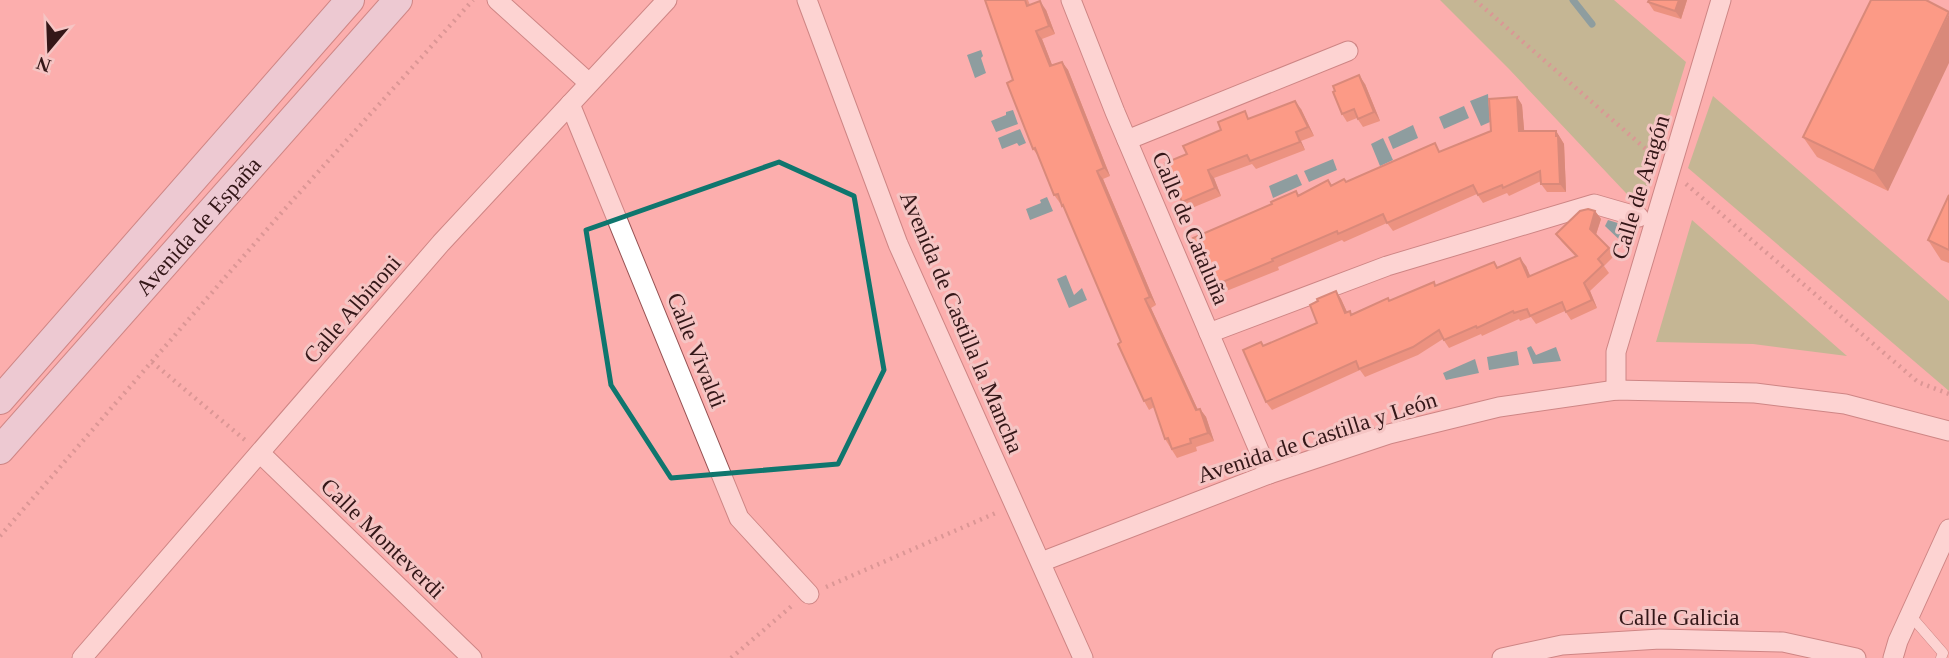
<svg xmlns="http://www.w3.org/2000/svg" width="1949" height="658" font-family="Georgia,serif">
  <rect width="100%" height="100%" fill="#fcaead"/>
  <g fill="#84be77">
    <polygon points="1440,0 1614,0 1686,62 1641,209 1509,69"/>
    <polygon points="1713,96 1949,301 1949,391 1688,168"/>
    <polygon points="1692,220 1847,356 1753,344 1656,342"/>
  </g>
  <g fill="#0a888e">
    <polygon points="981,50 983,56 981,58 986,73 975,78 967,55"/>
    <polygon points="1488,94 1490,122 1481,126 1470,101"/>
    <polygon points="1464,106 1469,118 1444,129 1439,117"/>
    <polygon points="1013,110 1018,124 996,132 991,121 1006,115 1006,112"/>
    <polygon points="1413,125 1418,138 1393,149 1388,137"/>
    <polygon points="1020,129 1026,143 1019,146 1017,143 1002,149 998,138"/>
    <polygon points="1383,138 1393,160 1380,166 1371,144"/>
    <polygon points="1333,159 1337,170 1309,182 1304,171"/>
    <polygon points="1297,174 1302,185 1273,198 1269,186"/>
    <polygon points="1047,197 1053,211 1030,220 1026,209 1041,203 1040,200"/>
    <polygon points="1608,220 1634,228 1628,248 1605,226"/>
    <polygon points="1066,275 1074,295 1082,288 1087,300 1069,308 1057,279"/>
    <polygon points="1531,346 1536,355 1556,347 1561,361 1533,364 1527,348"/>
    <polygon points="1517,351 1519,365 1489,370 1487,357"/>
    <polygon points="1475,359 1479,373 1446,380 1443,373"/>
  </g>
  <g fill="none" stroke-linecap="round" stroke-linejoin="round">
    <polyline stroke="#0a888e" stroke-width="7" points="1573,0 1592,24"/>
    <defs>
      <polyline id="lane" points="1910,615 1943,653 1941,658"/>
      <g id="street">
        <polyline points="497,0 589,83"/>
        <polyline points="807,0 898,244 1083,658"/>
        <polyline points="1071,0 1115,112 1269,474"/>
        <polyline points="570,104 739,518 809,594"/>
        <polyline points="1127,140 1348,51"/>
        <polyline points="1209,333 1387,266 1594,204 1639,217"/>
        <polyline points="1616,390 1616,352 1721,0"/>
        <polyline points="260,453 472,658"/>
        <polyline points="1041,562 1269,474 1389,434 1499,407 1616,390 1755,393 1845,404 1949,431"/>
        <polyline points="82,658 441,243 667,0"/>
        <polyline points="1502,658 1562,645 1660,639 1783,642 1856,658"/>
        <polyline points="1893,658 1898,641 1949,529"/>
      </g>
      <g id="secondary">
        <polyline points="0,400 350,0"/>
        <path id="s1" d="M 0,450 L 398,0"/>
      </g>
    </defs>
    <use href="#lane" stroke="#985354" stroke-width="11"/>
    <use href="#street" stroke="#985354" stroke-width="21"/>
    <use href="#secondary" stroke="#985354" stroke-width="30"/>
    <g stroke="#b57878" stroke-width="4.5" stroke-dasharray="2 5" stroke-linecap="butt">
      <polyline points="1475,0 1655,157"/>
      <polyline points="1686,184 1918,382 1949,394"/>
      <polyline points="152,362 245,440"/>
      <polyline points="0,536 283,211 473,0"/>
      <polyline points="826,587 998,512"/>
      <polyline points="731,658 794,604"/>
    </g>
    <use href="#lane" stroke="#fff" stroke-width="10"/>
    <use href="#street" stroke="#fff" stroke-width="19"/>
    <use href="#secondary" stroke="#dbe8fe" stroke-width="28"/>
  </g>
  <g fill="#d9704b">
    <polygon points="985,0 1028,0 1030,5 1046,10 1055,34 1042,39 1052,65 1062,62 1068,70 1110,176 1103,179 1156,305 1151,308 1198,410 1200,409 1206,417 1214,441 1196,447 1197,451 1177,458 1165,439 1154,407 1149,410 1144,401 1121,342 1067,213 1061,203 1060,203 1054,195 1039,157 1033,149 1013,80"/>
    <polygon points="1687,0 1681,19 1654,11 1648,2"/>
    <polygon points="1949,12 1888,191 1817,157 1803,137"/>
    <polygon points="1365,84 1380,121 1363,127 1357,118 1347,122 1342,114 1335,91"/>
    <polygon points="1517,97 1522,105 1524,131 1556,131 1561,139 1564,144 1566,192 1547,192 1541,184 1541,181 1509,196 1507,193 1483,203 1477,194 1393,231 1387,223 1344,242 1342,240 1278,267 1279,270 1219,294 1213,286 1272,204 1296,191 1299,195 1328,180 1332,185 1346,182 1441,152 1491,131"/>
    <polygon points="1301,109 1314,136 1301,141 1305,150 1256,169 1252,164 1214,178 1221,196 1187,210 1182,202 1187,154 1250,119"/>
    <polygon points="1949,195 1949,263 1941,260 1928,240"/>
    <polygon points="1595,211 1601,219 1596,235 1609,248 1614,256 1604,266 1609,273 1590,291 1597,308 1571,320 1565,311 1536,324 1531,317 1520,321 1519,319 1482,336 1481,334 1449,348 1443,339 1418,355 1365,377 1360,370 1272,410 1266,402 1264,346 1317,323 1318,301 1336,291 1341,299 1347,312 1352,314 1388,298 1390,301 1434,282 1436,286 1494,262 1498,268 1526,266 1530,276 1576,257 1562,242 1556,234"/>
  </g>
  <g fill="#b05b3d">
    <polygon points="1679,0 1687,0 1681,19 1675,11"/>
    <polygon points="1040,1 1046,10 1055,34 1049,26"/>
    <polygon points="1949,14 1949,63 1888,191 1874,171"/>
    <polygon points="1036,31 1042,39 1056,75 1050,66"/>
    <polygon points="1062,62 1068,70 1110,176 1104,168"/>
    <polygon points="1359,75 1365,84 1380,121 1374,112"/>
    <polygon points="1517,97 1522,105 1525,140 1519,131"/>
    <polygon points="1295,101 1301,109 1314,136 1308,127"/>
    <polygon points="1556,131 1564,144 1566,192 1560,184"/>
    <polygon points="1296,132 1301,141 1305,150 1300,142"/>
    <polygon points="1208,170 1214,178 1221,196 1215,188"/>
    <polygon points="1097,171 1103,179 1156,305 1150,297"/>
    <polygon points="1595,211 1601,219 1595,237 1590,229"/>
    <polygon points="1520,258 1526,266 1534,285 1528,277"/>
    <polygon points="1584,283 1590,291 1597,308 1592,300"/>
    <polygon points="1336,291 1341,299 1351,321 1345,313"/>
    <polygon points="1145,299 1151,308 1202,419 1196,410"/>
    <polygon points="1200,409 1206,417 1214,441 1208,433"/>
  </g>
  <g fill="#fc8257" stroke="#b05b3d" stroke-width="2">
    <polygon points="985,0 1025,0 1027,6 1040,1 1049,26 1036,31 1050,66 1062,62 1104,168 1097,171 1150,297 1145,299 1196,410 1200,409 1208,433 1190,439 1191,443 1172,449 1168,438 1165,439 1151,398 1144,401 1118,344 1121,342 1063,205 1062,206 1058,194 1054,195 1035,148 1033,149 1007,83 1013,80"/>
    <polygon points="1649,0 1679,0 1675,11 1648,2"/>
    <polygon points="1871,0 1926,0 1949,12 1874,171 1803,137"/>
    <polygon points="1359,75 1374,112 1358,119 1354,109 1342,114 1333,92 1335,91 1333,86"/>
    <polygon points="1517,97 1519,131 1556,131 1556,136 1558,136 1560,184 1541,184 1540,171 1503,188 1502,185 1478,195 1473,185 1387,223 1383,214 1338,234 1337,231 1272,259 1273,261 1213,286 1193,238 1272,204 1271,202 1296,191 1298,196 1328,180 1331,186 1344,179 1346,182 1435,143 1439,152 1491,131 1489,99"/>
    <polygon points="1295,101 1308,127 1296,132 1300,142 1250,161 1247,155 1208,170 1215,188 1182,202 1165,163 1187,154 1183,146 1221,130 1218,122 1245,111 1248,119"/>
    <polygon points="1949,195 1949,250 1928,240"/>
    <polygon points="1588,209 1595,211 1590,229 1609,248 1598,259 1603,265 1584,283 1592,300 1566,312 1562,302 1530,316 1527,309 1514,313 1513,311 1477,328 1476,326 1444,340 1439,330 1413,347 1359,369 1356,361 1266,402 1243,350 1261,342 1263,346 1317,323 1310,305 1318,301 1317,299 1336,291 1345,313 1350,311 1351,315 1388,298 1389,301 1434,282 1435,286 1494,262 1497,268 1520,258 1528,277 1577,256 1556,234 1580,211"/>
  </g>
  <path d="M0 0H1949V658H0ZM 779,162 L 854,196 L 884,370 L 838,464 L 671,478 L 611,385 L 586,230 Z" fill="#fcaead" fill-opacity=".55" fill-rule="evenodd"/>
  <path fill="none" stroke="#0f766e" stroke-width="5" stroke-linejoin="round" d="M 779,162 L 854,196 L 884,370 L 838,464 L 671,478 L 611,385 L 586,230 Z"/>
  <g text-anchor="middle" stroke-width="6" stroke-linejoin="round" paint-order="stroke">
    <g font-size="23" fill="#341718" stroke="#f5c5c4">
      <text transform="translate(1640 187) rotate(-73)" y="8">Calle de Aragón</text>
      <text dy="8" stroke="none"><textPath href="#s1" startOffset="299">Avenida de España</textPath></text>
      <text transform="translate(1191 228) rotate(67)" y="8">Calle de Cataluña</text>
      <text transform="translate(352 309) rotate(-49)" y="8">Calle Albinoni</text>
      <text transform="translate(962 322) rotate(67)" y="8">Avenida de Castilla la Mancha</text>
      <text transform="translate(697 350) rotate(68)" y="8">Calle Vivaldi</text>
      <text transform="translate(1317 437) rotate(-18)" y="8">Avenida de Castilla y León</text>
      <text transform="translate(383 538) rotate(44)" y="8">Calle Monteverdi</text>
      <text x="1679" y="625">Calle Galicia</text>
    </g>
  </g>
  <g transform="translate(49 49) rotate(199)" stroke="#f5c5c4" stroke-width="5" paint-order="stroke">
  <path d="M0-5L12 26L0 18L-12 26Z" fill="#341718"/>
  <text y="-10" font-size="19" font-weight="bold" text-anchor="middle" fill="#341718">N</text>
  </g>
</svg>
